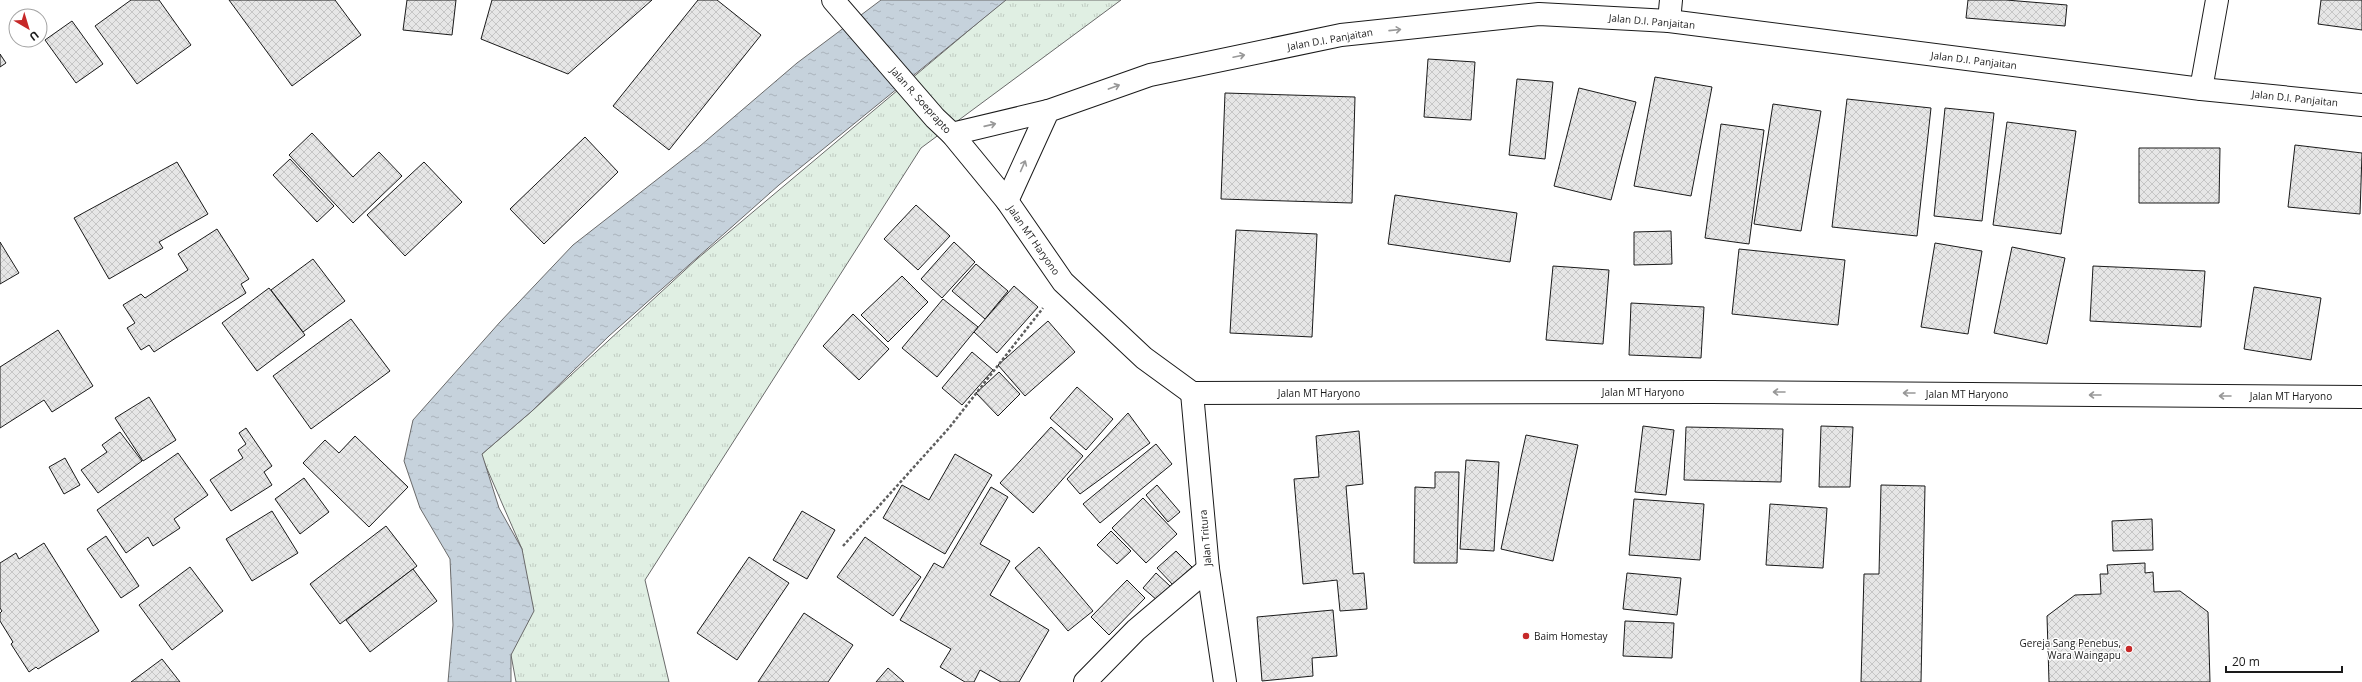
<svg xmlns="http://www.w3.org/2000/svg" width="2362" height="682" font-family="'Open Sans',sans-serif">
  <defs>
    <pattern id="grass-tufts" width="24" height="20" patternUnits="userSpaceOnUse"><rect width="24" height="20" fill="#e0efe3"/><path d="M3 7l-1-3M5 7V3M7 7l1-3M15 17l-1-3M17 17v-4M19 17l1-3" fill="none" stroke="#c0ccc2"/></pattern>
    <pattern id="water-ripples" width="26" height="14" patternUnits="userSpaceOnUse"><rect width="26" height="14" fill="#c6d2dc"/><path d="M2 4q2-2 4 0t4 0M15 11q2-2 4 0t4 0" fill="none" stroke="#aab4bc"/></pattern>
    <pattern id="building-cross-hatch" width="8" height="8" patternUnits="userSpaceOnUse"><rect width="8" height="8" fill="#e6e6e6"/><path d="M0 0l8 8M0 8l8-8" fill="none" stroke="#c5c5c5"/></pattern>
  </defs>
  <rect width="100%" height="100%" fill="#fff"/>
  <polygon fill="url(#grass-tufts)" stroke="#6a6a6a" points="1005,0 1121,0 921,148 645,580 669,682 516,682 511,655 522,549 481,455 532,411 697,259"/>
  <polygon fill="url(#water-ripples)" stroke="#6a6a6a" points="881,0 1006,0 779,185 609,336 532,411 482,454 499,508 522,549 534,611 511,655 511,682 448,682 453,625 450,559 420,508 404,461 413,420 500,322 573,245 700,146 797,63"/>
  <g fill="url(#building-cross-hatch)" stroke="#1a1a1a">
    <polygon points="131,0 159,0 191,45 137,84 95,26"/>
    <polygon points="229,0 335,0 361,35 292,86"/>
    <polygon points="407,0 456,0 452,35 403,30"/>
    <polygon points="492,0 652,0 568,74 481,39"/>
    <polygon points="698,0 717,0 761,35 669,150 613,106"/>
    <polygon points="1968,0 2006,0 2067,5 2065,26 1966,18"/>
    <polygon points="2321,0 2362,0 2362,30 2318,24"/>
    <polygon points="72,21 103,64 76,83 45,40"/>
    <polygon points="0,54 6,63 0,67"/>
    <polygon points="1428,59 1475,62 1471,120 1424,117"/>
    <polygon points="1655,77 1712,87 1691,196 1634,186"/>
    <polygon points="1517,79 1553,82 1545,159 1509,155"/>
    <polygon points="1579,88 1636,102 1611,200 1554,186"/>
    <polygon points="1225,93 1355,97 1352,203 1221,199"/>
    <polygon points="1847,99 1931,108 1917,236 1832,227"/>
    <polygon points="1773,104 1821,111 1801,231 1754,224"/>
    <polygon points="1945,108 1994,113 1982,221 1934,216"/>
    <polygon points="2007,122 2076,131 2061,234 1993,225"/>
    <polygon points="1721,124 1764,130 1749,244 1705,238"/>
    <polygon points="312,133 353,177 379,152 402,176 353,223 289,155"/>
    <polygon points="585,137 618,172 544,244 510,209"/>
    <polygon points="2295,145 2362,153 2360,214 2288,207"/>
    <polygon points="2139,148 2220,148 2219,203 2139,203"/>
    <polygon points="290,159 334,206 317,222 273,175"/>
    <polygon points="177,162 208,214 159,242 163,248 109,279 74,218"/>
    <polygon points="424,162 462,202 405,256 367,215"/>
    <polygon points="1395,195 1517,213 1510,262 1388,244"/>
    <polygon points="916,205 950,236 918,270 884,239"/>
    <polygon points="217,229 249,279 241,284 246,293 154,352 149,345 141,350 127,328 135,323 123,305 141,294 145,298 188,270 178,254"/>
    <polygon points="1236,230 1317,234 1312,337 1230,333"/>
    <polygon points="1671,231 1672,264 1634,265 1634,232"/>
    <polygon points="0,242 19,273 0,284"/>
    <polygon points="954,242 975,262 942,298 921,279"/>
    <polygon points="1935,243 1982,251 1968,334 1921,327"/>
    <polygon points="2012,247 2065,258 2047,344 1994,333"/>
    <polygon points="1739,249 1845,260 1838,325 1732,314"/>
    <polygon points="313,259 345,301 303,332 271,290"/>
    <polygon points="976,264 1008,291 985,319 952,291"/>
    <polygon points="1553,266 1609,270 1603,344 1546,340"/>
    <polygon points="2093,266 2205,271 2201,327 2090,321"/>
    <polygon points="902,276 928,302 888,342 861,315"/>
    <polygon points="1014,286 1038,307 997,353 974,332"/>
    <polygon points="2254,287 2321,298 2311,360 2244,349"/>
    <polygon points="269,288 305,335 257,371 222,323"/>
    <polygon points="943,299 978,327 937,377 902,348"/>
    <polygon points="1631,303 1704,307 1701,358 1629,355"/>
    <polygon points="853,314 889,349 859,380 823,346"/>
    <polygon points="351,319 390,371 311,429 273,376"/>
    <polygon points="1048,321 1075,352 1025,396 998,365"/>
    <polygon points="58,330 93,386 52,412 44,400 0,428 0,367"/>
    <polygon points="972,352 993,370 962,405 942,388"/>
    <polygon points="999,372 1020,394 998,416 976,393"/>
    <polygon points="1077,387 1113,419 1086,450 1050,418"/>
    <polygon points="149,397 176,440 143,461 115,418"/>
    <polygon points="1128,413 1150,443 1080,494 1067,479"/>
    <polygon points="1643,426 1674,430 1666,495 1635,492"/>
    <polygon points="1821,426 1853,427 1850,487 1819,487"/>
    <polygon points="1051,427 1083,456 1033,513 1000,483"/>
    <polygon points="1686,427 1783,429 1781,482 1684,480"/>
    <polygon points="246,428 272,466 264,472 272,485 231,511 210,480 243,458 238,450 246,444 239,433"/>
    <polygon points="1359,431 1363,484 1346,486 1353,574 1364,573 1367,609 1340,611 1337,580 1303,584 1294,479 1319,477 1316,436"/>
    <polygon points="120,432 142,461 98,493 81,470 107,452 102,445"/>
    <polygon points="1526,435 1578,445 1553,561 1501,549"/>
    <polygon points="355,436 408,487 369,527 303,463 325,440 339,453"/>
    <polygon points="1156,444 1172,464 1100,523 1083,504"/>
    <polygon points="178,453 208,495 174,519 180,528 153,546 148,537 126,553 97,510"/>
    <polygon points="955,454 992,475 945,554 883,518 902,485 929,500"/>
    <polygon points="65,458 80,485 64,494 49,467"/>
    <polygon points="1466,460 1499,462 1494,551 1460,549"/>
    <polygon points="1435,472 1459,472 1457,563 1414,563 1415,487 1435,488"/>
    <polygon points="304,478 329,512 300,534 275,499"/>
    <polygon points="1157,485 1180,512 1168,522 1146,495"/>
    <polygon points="1881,485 1925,486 1921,682 1861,682 1864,574 1879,574"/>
    <polygon points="991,487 1008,497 980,544 1010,561 990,595 1049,630 1019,682 1001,682 980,670 974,682 965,682 940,667 951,649 900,620 934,563 943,568"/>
    <polygon points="1143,498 1177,534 1146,563 1112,528"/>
    <polygon points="1634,499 1704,504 1700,560 1629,555"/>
    <polygon points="1770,504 1827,508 1823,568 1766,565"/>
    <polygon points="272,511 298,553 252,581 226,539"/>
    <polygon points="802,511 835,530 807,579 773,560"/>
    <polygon points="2152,519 2153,550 2113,551 2112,521"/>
    <polygon points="386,526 417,566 340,624 310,584"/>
    <polygon points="1111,531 1131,551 1117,564 1097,545"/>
    <polygon points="106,536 139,586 121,598 87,549"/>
    <polygon points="865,537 921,577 893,616 837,577"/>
    <polygon points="44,543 99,631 38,669 36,667 29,672 11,644 13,642 0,621 0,613 2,611 0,608 0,563 16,553 19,559"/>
    <polygon points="1039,547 1093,611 1068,631 1015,568"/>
    <polygon points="1176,551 1192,567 1173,585 1157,568"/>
    <polygon points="749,557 789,583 737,660 697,633"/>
    <polygon points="2145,563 2145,573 2153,572 2154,592 2180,591 2208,612 2210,682 2049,682 2047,616 2075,595 2101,594 2100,574 2108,574 2107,565"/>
    <polygon points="190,567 223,611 172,650 139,605"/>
    <polygon points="413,569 437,601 370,652 346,620"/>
    <polygon points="1156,573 1170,586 1158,601 1143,588"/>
    <polygon points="1627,573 1681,578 1677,615 1623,609"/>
    <polygon points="1127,580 1145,598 1109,635 1091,617"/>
    <polygon points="1333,610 1337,656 1312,658 1313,676 1262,681 1257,617"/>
    <polygon points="804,613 853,645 828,682 758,682"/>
    <polygon points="1625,621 1674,623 1672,658 1623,656"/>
    <polygon points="162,659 180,682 131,682"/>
    <polygon points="888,668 904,682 876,682"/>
  </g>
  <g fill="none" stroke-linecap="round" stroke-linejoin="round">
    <defs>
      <polyline id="street" points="1085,682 1136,630 1208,569"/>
      <g id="secondary">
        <polyline points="1669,21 1671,0"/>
        <polyline points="2201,89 2217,0"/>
        <polyline points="1192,393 1208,569 1225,682"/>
      </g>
      <g id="highway">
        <polyline points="833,0 935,118 952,134 1007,201 1063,282 1144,358 1192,393 1711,392 2362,397"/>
        <polyline points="952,134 1048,111"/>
        <polyline points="1007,201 1048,111 1150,75 1341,35 1539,14 1669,21 2201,89 2362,105"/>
      </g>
    </defs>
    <use href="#street" stroke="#1a1a1a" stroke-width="24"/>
    <use href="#secondary" stroke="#1a1a1a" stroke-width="24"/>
    <use href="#highway" stroke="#1a1a1a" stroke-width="24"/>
    <polyline stroke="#5f5f5f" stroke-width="2.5" stroke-dasharray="3 2" stroke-linecap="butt" points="843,546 949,428 1043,308"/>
    <use href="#street" stroke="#fff" stroke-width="22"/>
    <use href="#secondary" stroke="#fff" stroke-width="22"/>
    <use href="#highway" stroke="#fff" stroke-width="22"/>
  </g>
  <defs><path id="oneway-shaft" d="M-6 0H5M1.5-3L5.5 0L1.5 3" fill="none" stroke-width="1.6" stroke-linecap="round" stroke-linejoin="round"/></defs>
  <g stroke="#989898">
    <use href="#oneway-shaft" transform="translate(1395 30) rotate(-6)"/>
    <use href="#oneway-shaft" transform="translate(1239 56) rotate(-12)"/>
    <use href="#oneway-shaft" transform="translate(1114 87) rotate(-20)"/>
    <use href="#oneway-shaft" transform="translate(990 125) rotate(-13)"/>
    <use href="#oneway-shaft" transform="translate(1023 166) rotate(-66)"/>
    <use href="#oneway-shaft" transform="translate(1779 392) rotate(-180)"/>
    <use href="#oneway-shaft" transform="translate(1909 393) rotate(-180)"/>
    <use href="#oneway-shaft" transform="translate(2095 395) rotate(-180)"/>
    <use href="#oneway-shaft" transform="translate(2225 396) rotate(-180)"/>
  </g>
  <g fill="#c62828" stroke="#fff" stroke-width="1.5">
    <circle cx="1526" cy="636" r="4"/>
    <circle cx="2129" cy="649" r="4"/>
  </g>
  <g text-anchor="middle" stroke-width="3" stroke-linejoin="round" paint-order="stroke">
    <g font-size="10" fill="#1a1a1a" stroke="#fff">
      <text transform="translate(1652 21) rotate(5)" y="4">Jalan D.I. Panjaitan</text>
      <text transform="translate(1330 39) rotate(-10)" y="4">Jalan D.I. Panjaitan</text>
      <text transform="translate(1974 60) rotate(7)" y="4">Jalan D.I. Panjaitan</text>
      <text transform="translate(2295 98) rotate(6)" y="4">Jalan D.I. Panjaitan</text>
      <text transform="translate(921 100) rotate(48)" y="4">Jalan R. Soeprapto</text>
      <text transform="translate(1034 240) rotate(55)" y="4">Jalan MT Haryono</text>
      <text x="1643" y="396">Jalan MT Haryono</text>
      <text x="1319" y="397">Jalan MT Haryono</text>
      <text x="1967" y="398">Jalan MT Haryono</text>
      <text x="2291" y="400">Jalan MT Haryono</text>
      <text transform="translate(1205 538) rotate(-95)" y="4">Jalan Tritura</text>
    </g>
    <g font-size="10" fill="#1a1a1a" stroke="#fff" text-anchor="start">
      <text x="1534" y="640">Baim Homestay</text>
      <text x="2121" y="647" text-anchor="end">Gereja Sang Penebus,<tspan x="2121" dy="12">Wara Waingapu</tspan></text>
    </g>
  </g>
  <g transform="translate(28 28) rotate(142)"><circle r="19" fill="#ffffff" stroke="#a3a3a3"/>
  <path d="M0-3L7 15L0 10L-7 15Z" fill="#c62828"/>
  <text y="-6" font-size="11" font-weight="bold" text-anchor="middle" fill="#1a1a1a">U</text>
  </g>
  <path d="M2226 666v6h116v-6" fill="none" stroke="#1a1a1a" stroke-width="2"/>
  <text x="2232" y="666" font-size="12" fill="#1a1a1a" stroke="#ffffff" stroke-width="3" paint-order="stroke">20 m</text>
</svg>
